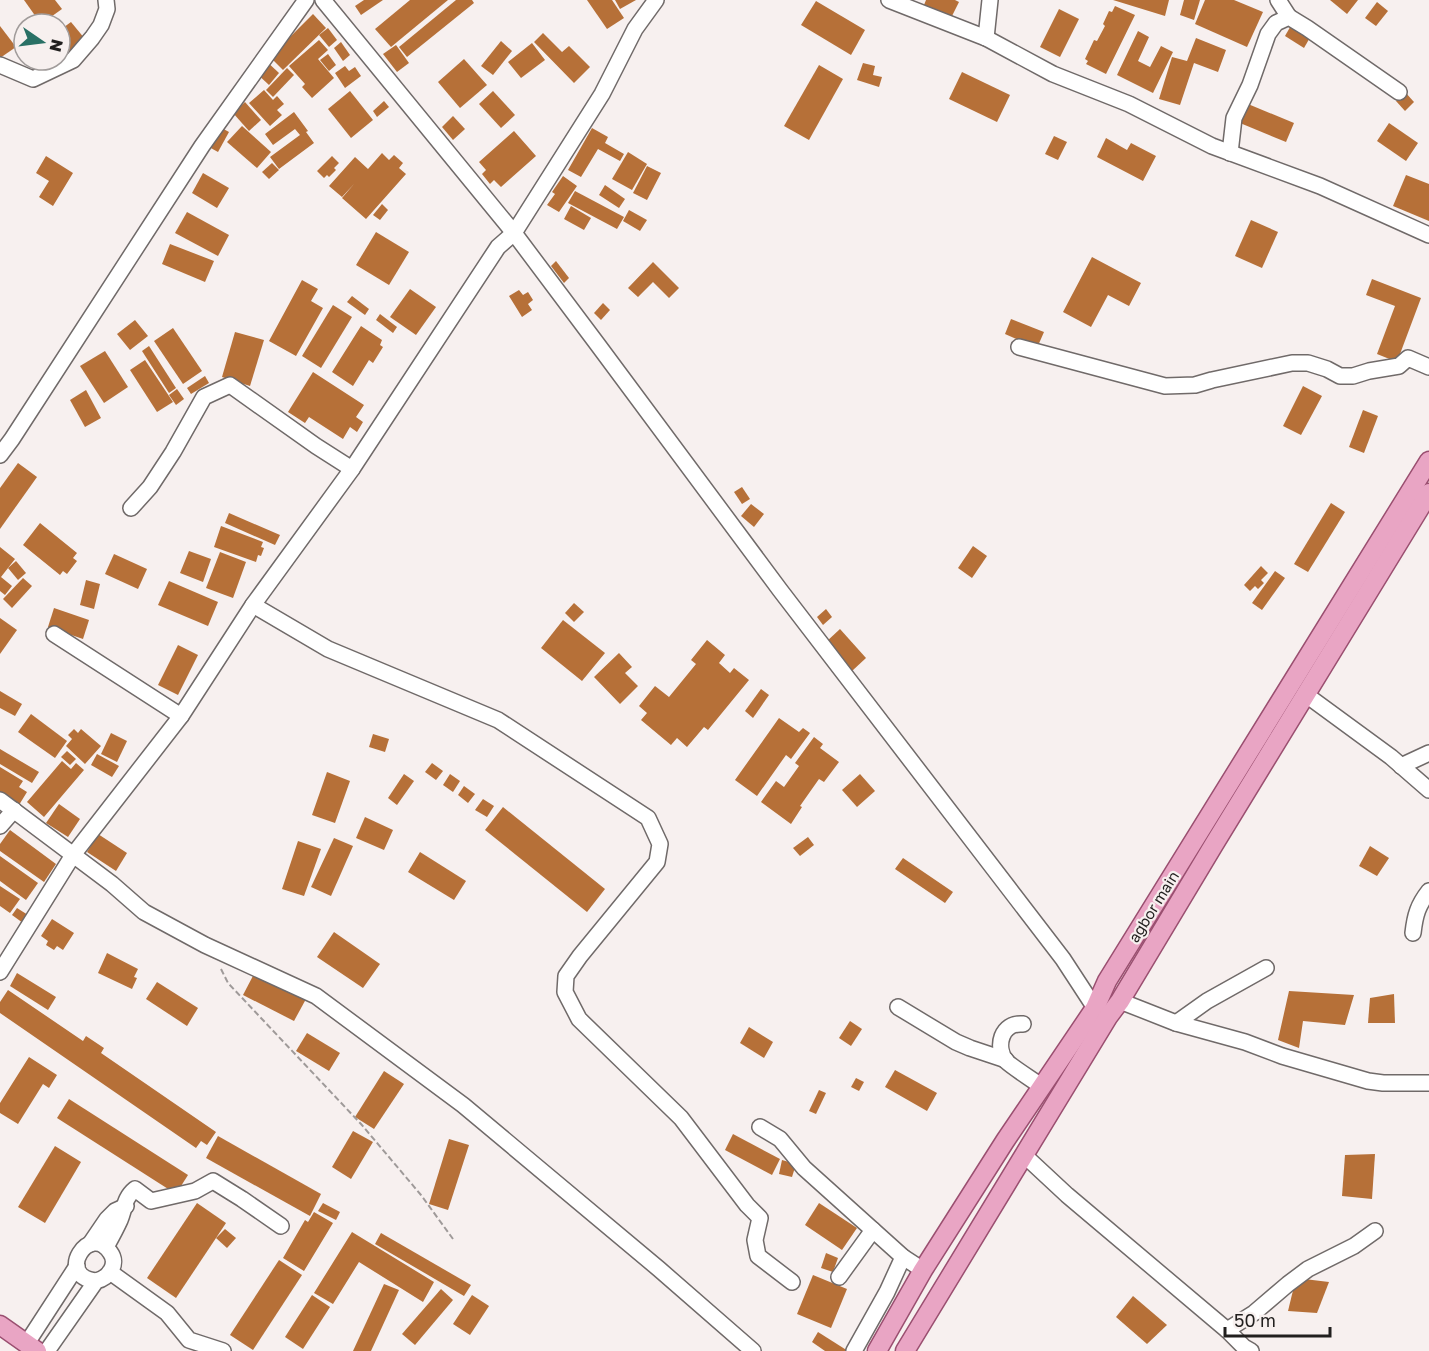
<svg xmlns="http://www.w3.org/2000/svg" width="1429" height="1351" font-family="'Golos Text',sans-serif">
  <rect width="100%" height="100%" fill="#f7f0ef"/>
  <g fill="#b67038">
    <polygon points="24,0 55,0 62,9 41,24"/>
    <polygon points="364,0 383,0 361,15 355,6"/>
    <polygon points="410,0 448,0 391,47 375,29"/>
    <polygon points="456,0 472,0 474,3 407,57 399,47"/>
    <polygon points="587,0 612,0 624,18 607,29"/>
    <polygon points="615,0 636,0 620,9"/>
    <polygon points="926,0 955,0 959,2 951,18 924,5"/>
    <polygon points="1113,0 1169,0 1165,16"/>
    <polygon points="1184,0 1200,0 1194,20 1180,15"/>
    <polygon points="1205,0 1234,0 1263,12 1247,47 1195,24"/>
    <polygon points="1330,0 1358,0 1347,14"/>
    <polygon points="816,1 865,30 851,55 801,25"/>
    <polygon points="1377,2 1388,11 1376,26 1365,18"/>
    <polygon points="1115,6 1135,15 1106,74 1086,64 1088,61 1085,59 1094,40 1097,41 1105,26 1103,24 1109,11 1112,12"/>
    <polygon points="1059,9 1079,19 1060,57 1040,47"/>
    <polygon points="313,14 326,28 283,70 270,57"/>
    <polygon points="71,22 85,39 60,58 60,30"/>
    <polygon points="1293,22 1312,34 1304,48 1285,36"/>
    <polygon points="0,26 16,47 0,58"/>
    <polygon points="328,28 337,40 329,47 319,35"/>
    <polygon points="1138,31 1149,37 1138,61 1150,67 1161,46 1173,52 1153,93 1117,75"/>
    <polygon points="543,33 562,52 569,46 590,67 574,83 534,42"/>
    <polygon points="1196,38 1226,50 1218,72 1194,63 1180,105 1159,99 1172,57 1187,61"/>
    <polygon points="319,40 328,50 318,59 334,78 312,98 302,87 305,84 289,66"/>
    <polygon points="501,41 512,51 493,75 481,66"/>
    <polygon points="341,42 350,55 343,61 334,48"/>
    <polygon points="532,43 545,60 521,78 508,62"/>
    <polygon points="396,45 409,63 397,72 383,54"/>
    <polygon points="328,54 336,65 329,71 320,60"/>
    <polygon points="264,59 279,73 269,85 254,71"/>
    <polygon points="464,59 487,85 460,108 438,82"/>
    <polygon points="26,60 57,60 37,75"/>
    <polygon points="863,63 875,66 873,75 882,77 879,87 857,80"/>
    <polygon points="819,65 843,79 809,140 784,126"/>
    <polygon points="345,66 349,71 355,67 361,76 345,88 335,73"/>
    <polygon points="287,68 294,75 273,97 266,90"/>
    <polygon points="962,72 1010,95 997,122 949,99"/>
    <polygon points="264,90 273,100 277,96 284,104 277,110 282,115 270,126 249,103"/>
    <polygon points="350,91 373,120 351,138 328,109"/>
    <polygon points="493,91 515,115 501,128 479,104"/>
    <polygon points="1405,92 1414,102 1405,111 1396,101"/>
    <polygon points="384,101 389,107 377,117 373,111"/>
    <polygon points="245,102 261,120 249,131 233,113"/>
    <polygon points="1248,104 1294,123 1286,142 1240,123"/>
    <polygon points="294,112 308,131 306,132 314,143 279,169 270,157 300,135 295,129 273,145 265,134"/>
    <polygon points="453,116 465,129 453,140 442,127"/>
    <polygon points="1389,123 1418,143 1406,161 1377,141"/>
    <polygon points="242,126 271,152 257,168 227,142"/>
    <polygon points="220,127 229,132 218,152 209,147"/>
    <polygon points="592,128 608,137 605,143 624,154 620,161 598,149 581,177 568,170"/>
    <polygon points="514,131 536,156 501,187 494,180 490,184 482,174 486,170 479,162"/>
    <polygon points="1054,136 1067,142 1058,160 1045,154"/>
    <polygon points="1106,138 1127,150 1131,143 1156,156 1143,181 1097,157"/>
    <polygon points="628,152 647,164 632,190 612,179"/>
    <polygon points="382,153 389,160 394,155 403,163 399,168 406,174 366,219 342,198 354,184 342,197 329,186 355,157 368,169"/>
    <polygon points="46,156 73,173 53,206 39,197 49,181 36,173"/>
    <polygon points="332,156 339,163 334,168 336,170 329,177 327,175 324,178 317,171"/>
    <polygon points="272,163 279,170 269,179 262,172"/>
    <polygon points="647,166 661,173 647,200 633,193"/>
    <polygon points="203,173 229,188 217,208 192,193"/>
    <polygon points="1406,175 1429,184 1429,221 1393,206"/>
    <polygon points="563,176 577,186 559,212 547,205 555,194 552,192"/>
    <polygon points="605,185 625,199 619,208 599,195"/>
    <polygon points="575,191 624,217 617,229 568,203"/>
    <polygon points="382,204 388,210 380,220 373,215"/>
    <polygon points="571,206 591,218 584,230 564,219"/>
    <polygon points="629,210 647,220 640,231 623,221"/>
    <polygon points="187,212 229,235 218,256 175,233"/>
    <polygon points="1251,220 1278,232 1262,268 1235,256"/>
    <polygon points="376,232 409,252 389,285 356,265"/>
    <polygon points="170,244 214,261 205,282 162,264"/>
    <polygon points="1092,257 1141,283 1129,306 1108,295 1091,327 1063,312"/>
    <polygon points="556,261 569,278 564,283 551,266"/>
    <polygon points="653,262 679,288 669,298 653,282 638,297 628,288"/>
    <polygon points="1372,279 1421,298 1397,362 1377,354 1395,306 1366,295"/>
    <polygon points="302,280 318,289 311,301 323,308 296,356 269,341"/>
    <polygon points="410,289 436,307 416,335 390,317"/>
    <polygon points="519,290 523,295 528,292 533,300 528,304 532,310 522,317 509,296"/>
    <polygon points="352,296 369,309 365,315 347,302"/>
    <polygon points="603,303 610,310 601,320 594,313"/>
    <polygon points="333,305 352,317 321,368 302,356"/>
    <polygon points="380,314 397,327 393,333 376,320"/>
    <polygon points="1011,319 1044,332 1037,348 1005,334"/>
    <polygon points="135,320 148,336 130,350 117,334"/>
    <polygon points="361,326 382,340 380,345 383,347 373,363 369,360 353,386 332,372"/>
    <polygon points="173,328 202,371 183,384 154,341"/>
    <polygon points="235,332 264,340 250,386 222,377"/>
    <polygon points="149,346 176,388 169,393 142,351"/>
    <polygon points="105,351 128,387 104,403 80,366"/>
    <polygon points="145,360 173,402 157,412 130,370"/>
    <polygon points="313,372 364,405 356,417 363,422 357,432 350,427 343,439 309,417 305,423 288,412"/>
    <polygon points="205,376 209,383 191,394 187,388"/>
    <polygon points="1303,386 1322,396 1301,435 1283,426"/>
    <polygon points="177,389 184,399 176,405 169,395"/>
    <polygon points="86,390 101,418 85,427 70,400"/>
    <polygon points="1363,410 1378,416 1364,453 1349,447"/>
    <polygon points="18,463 37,477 0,529 0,488"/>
    <polygon points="742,487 750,499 742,504 734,492"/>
    <polygon points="1331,503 1345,512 1308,572 1294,564"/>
    <polygon points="751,504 764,514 754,527 741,516"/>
    <polygon points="229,513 280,535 275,545 225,523"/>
    <polygon points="40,523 77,553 73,558 77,561 67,574 63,571 60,575 23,545"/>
    <polygon points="221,526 263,542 261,547 264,548 261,556 258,555 256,562 214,547"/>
    <polygon points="973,546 987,556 972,578 958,568"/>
    <polygon points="0,547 15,559 1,577 12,586 5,595 0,591"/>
    <polygon points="189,551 211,559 203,582 180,573"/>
    <polygon points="220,552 246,562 233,598 206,588"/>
    <polygon points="114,554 147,569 138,589 105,574"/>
    <polygon points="16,561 26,573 18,580 8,568"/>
    <polygon points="1261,566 1268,573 1261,580 1264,583 1258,589 1255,586 1250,591 1244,585"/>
    <polygon points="1275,571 1285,578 1262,610 1252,603"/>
    <polygon points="23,578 32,586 12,608 3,599"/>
    <polygon points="86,580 100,584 94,609 80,605"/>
    <polygon points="169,581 218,602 208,626 158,605"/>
    <polygon points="574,603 584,612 574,622 565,613"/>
    <polygon points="54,608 89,620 83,639 48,627"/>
    <polygon points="826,609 832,617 823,625 817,617"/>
    <polygon points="0,618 17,630 0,654"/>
    <polygon points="563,620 605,653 582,681 541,648"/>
    <polygon points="840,629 866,658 852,671 826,642"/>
    <polygon points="707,640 725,655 719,663 730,673 734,668 749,680 708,730 704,727 687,747 677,738 671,745 641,720 647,713 639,706 655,686 669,697 696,664 691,660"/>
    <polygon points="178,645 198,655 178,695 158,685"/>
    <polygon points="619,653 632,667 625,673 638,686 620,704 594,677"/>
    <polygon points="761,689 769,695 753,718 745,711"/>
    <polygon points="0,691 22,704 15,716 0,708"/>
    <polygon points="31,714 67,741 55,758 18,732"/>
    <polygon points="779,718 799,732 803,728 810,733 791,759 786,755 757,796 735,780"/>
    <polygon points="74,729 78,733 81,729 101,746 85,764 66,746 72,739 68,735"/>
    <polygon points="111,733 127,741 117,762 101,754"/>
    <polygon points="373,734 389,739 385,752 369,747"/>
    <polygon points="814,737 823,744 820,748 839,762 824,782 819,779 800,806 802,807 791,824 761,802 776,781 784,787 799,766 795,763"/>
    <polygon points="0,749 39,772 32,783 0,764"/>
    <polygon points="67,751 76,759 70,765 61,757"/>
    <polygon points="97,754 119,766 112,777 91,765"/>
    <polygon points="62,761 71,769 76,763 84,770 44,817 27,802"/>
    <polygon points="432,763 443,771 436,780 425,772"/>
    <polygon points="0,767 23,781 19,787 27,792 19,805 0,793"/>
    <polygon points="327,772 350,781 335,823 312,815"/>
    <polygon points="404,774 414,781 397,805 388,798"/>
    <polygon points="450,774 460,781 453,792 443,785"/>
    <polygon points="860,774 875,791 857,807 842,790"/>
    <polygon points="464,786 475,794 468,803 458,795"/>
    <polygon points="483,799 494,806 487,817 475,810"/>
    <polygon points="59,804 80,819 68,837 46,823"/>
    <polygon points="503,807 605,889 587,912 485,830"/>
    <polygon points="365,817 393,830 384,850 356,838"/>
    <polygon points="10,830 56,864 44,882 0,851 0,844"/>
    <polygon points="98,834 127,853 116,871 87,852"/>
    <polygon points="808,837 814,845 800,856 793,848"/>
    <polygon points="334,838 353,846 331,896 311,887"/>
    <polygon points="298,841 321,849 304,896 282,889"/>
    <polygon points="1370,846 1389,858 1377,876 1359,866"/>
    <polygon points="420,852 466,881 454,900 408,872"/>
    <polygon points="0,856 38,883 26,900 0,881"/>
    <polygon points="903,858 953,892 945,903 895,869"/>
    <polygon points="0,886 20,899 10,913 0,906"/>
    <polygon points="17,908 28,915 23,923 12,915"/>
    <polygon points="52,919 74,933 63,950 57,946 54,950 46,945 48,941 41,936"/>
    <polygon points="334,932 380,964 363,988 317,957"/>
    <polygon points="107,953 138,969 134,977 137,978 132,989 98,973"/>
    <polygon points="255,972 306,999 294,1021 243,995"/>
    <polygon points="17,973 56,997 48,1010 10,986"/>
    <polygon points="157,982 198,1008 187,1026 146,999"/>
    <polygon points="8,990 83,1041 86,1036 104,1048 101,1053 216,1132 207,1145 201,1141 196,1148 0,1013 0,1002"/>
    <polygon points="1289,991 1354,995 1345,1025 1303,1021 1299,1048 1278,1040"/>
    <polygon points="1394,994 1395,1023 1368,1023 1370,998"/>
    <polygon points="850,1021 862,1029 851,1046 839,1038"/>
    <polygon points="749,1027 773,1042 764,1058 740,1043"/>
    <polygon points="307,1033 340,1053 329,1071 296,1051"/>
    <polygon points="29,1057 57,1075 49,1088 43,1084 18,1124 0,1113 0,1103"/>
    <polygon points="895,1070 937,1093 927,1111 885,1087"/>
    <polygon points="384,1071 404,1084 374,1129 355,1117"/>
    <polygon points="856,1078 864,1082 859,1091 851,1087"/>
    <polygon points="819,1090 826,1093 816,1114 809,1111"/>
    <polygon points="69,1099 188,1175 176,1194 57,1118"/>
    <polygon points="353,1131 373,1142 351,1179 332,1167"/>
    <polygon points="733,1134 780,1159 772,1175 725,1150"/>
    <polygon points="218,1136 321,1194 310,1216 206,1158"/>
    <polygon points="449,1139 469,1145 448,1210 429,1204"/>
    <polygon points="55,1146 81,1162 45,1223 18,1207"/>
    <polygon points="1375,1154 1372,1199 1342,1196 1345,1155"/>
    <polygon points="782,1160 796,1164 792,1177 779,1174"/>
    <polygon points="197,1203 226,1223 176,1298 147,1278"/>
    <polygon points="323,1203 340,1212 336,1220 318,1211"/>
    <polygon points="819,1203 857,1228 842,1250 805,1225"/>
    <polygon points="314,1212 333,1223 304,1271 283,1258 305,1220 308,1222"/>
    <polygon points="225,1229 236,1238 227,1248 216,1238"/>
    <polygon points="352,1232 434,1282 423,1302 359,1262 333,1304 314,1293"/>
    <polygon points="381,1233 471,1285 464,1296 375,1244"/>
    <polygon points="826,1253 838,1258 833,1272 821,1268"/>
    <polygon points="279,1260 302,1275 253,1350 230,1335"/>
    <polygon points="813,1275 847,1289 831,1328 797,1314"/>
    <polygon points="1296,1278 1329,1282 1317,1313 1288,1311"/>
    <polygon points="384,1284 399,1290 371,1351 353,1351"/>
    <polygon points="441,1289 453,1300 415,1345 402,1334"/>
    <polygon points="312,1295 330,1307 303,1349 285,1337"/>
    <polygon points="472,1295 489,1306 470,1335 453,1324"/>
    <polygon points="1133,1296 1167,1325 1147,1344 1116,1317"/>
    <polygon points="818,1332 848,1351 825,1351 812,1342"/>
  </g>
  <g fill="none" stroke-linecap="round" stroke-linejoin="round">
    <defs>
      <g id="minor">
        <polyline points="323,0 514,233 598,345 780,590 1063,959 1095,1008"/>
        <polyline points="889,0 986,38 1053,74 1129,104 1212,146 1320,186 1429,235"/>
        <polyline points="1278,0 1289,17"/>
        <polyline points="986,38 990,0"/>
        <polyline points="0,65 33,79 73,60 92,38 101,25 107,9 106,0"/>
        <polyline points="1230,153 1234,118 1250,85 1268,34 1276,23 1289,17 1307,28 1399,92"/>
        <polyline points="1019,347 1165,386 1195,385 1212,380 1292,363 1308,363 1327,369 1340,376 1353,376 1369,371 1399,366 1408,358 1429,367"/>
        <polyline points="0,455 12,439 202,146 306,0"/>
        <polyline points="131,508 150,487 173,452 204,397 230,385 316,446 352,469"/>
        <polyline points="253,605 328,649 498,720 648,818 660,844 657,862 580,956 566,976 565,992 579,1019 681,1118 747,1205 760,1218 755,1240 758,1256 792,1282"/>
        <polyline points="54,634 181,716"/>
        <polyline points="1305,694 1391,757 1429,790"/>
        <polyline points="1401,766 1429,753"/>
        <polyline points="0,800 112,884 144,912 205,945 316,996 463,1105 659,1269 753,1351"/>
        <polyline points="0,826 14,810"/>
        <path d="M 1413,933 C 1415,915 1418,905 1429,891"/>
        <polyline points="0,972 73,855 181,716 253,605 352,469 498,247 514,233 602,94 635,29 656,0"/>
        <polyline points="1120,1001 1176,1023 1245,1042 1282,1056 1368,1081 1383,1083 1429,1083"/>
        <polyline points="898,1007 956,1042 970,1048 1006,1060"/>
        <polyline points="1176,1023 1207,1001 1266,968"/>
        <path d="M 1023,1024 C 1001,1022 995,1047 1006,1061 C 1012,1067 1033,1080 1041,1086"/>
        <polyline points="760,1127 780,1139 804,1168 903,1257 923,1270"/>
        <polyline points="1024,1155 1067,1195 1227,1330 1254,1313 1288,1284 1308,1269 1354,1246 1375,1231"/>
        <polyline points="90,1244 107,1219 115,1211 126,1206"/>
        <path d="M 106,1247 C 111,1238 116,1229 120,1220 C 125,1208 124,1198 135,1189 L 151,1201 L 195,1191 L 213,1181 L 242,1199 L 281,1226"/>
        <polyline points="110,1272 167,1313 189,1340 223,1351"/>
        <polyline points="839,1277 873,1230"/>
        <polyline points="1227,1330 1244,1347 1251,1351"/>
        <polyline points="27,1343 77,1266"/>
        <path d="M 47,1351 L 96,1281 C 109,1278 119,1264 110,1252 C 90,1222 54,1276 96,1281"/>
        <polyline points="854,1351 887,1292 903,1257"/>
      </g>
      <g id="major">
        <polyline points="0,1325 37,1351"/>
        <polyline points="877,1351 923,1270 1005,1141 1095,1008 1107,981 1429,461"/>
        <polyline points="905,1351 1052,1109 1108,1017 1120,1001 1213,846 1429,493"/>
      </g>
    </defs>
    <use href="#minor" stroke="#706a69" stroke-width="18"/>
    <use href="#major" stroke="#9a4f70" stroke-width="21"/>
    <polyline stroke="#9f9a99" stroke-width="2" stroke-dasharray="6 3" stroke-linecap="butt" points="221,969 228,983 361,1124 421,1195 453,1239"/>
    <use href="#minor" stroke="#fff" stroke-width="15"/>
    <use href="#major" stroke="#e9a5c4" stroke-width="18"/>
  </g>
  <g text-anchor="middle" stroke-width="4.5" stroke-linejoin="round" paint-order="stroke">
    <g font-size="15" fill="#211f1e" stroke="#f7f0ef">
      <text transform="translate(1154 907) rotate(-58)" y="5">agbor main</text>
    </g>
  </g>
  <g transform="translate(42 42) rotate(104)"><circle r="28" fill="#f7f0ef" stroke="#a19c9b" stroke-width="1.5"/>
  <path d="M0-4.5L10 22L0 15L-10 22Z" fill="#297065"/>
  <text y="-9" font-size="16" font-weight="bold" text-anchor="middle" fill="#211f1e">N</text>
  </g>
  <path d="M1225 1327v9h105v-9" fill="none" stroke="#211f1e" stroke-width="3"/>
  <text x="1234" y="1327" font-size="18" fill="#211f1e" stroke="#f7f0ef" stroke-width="4.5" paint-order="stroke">50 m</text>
</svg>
